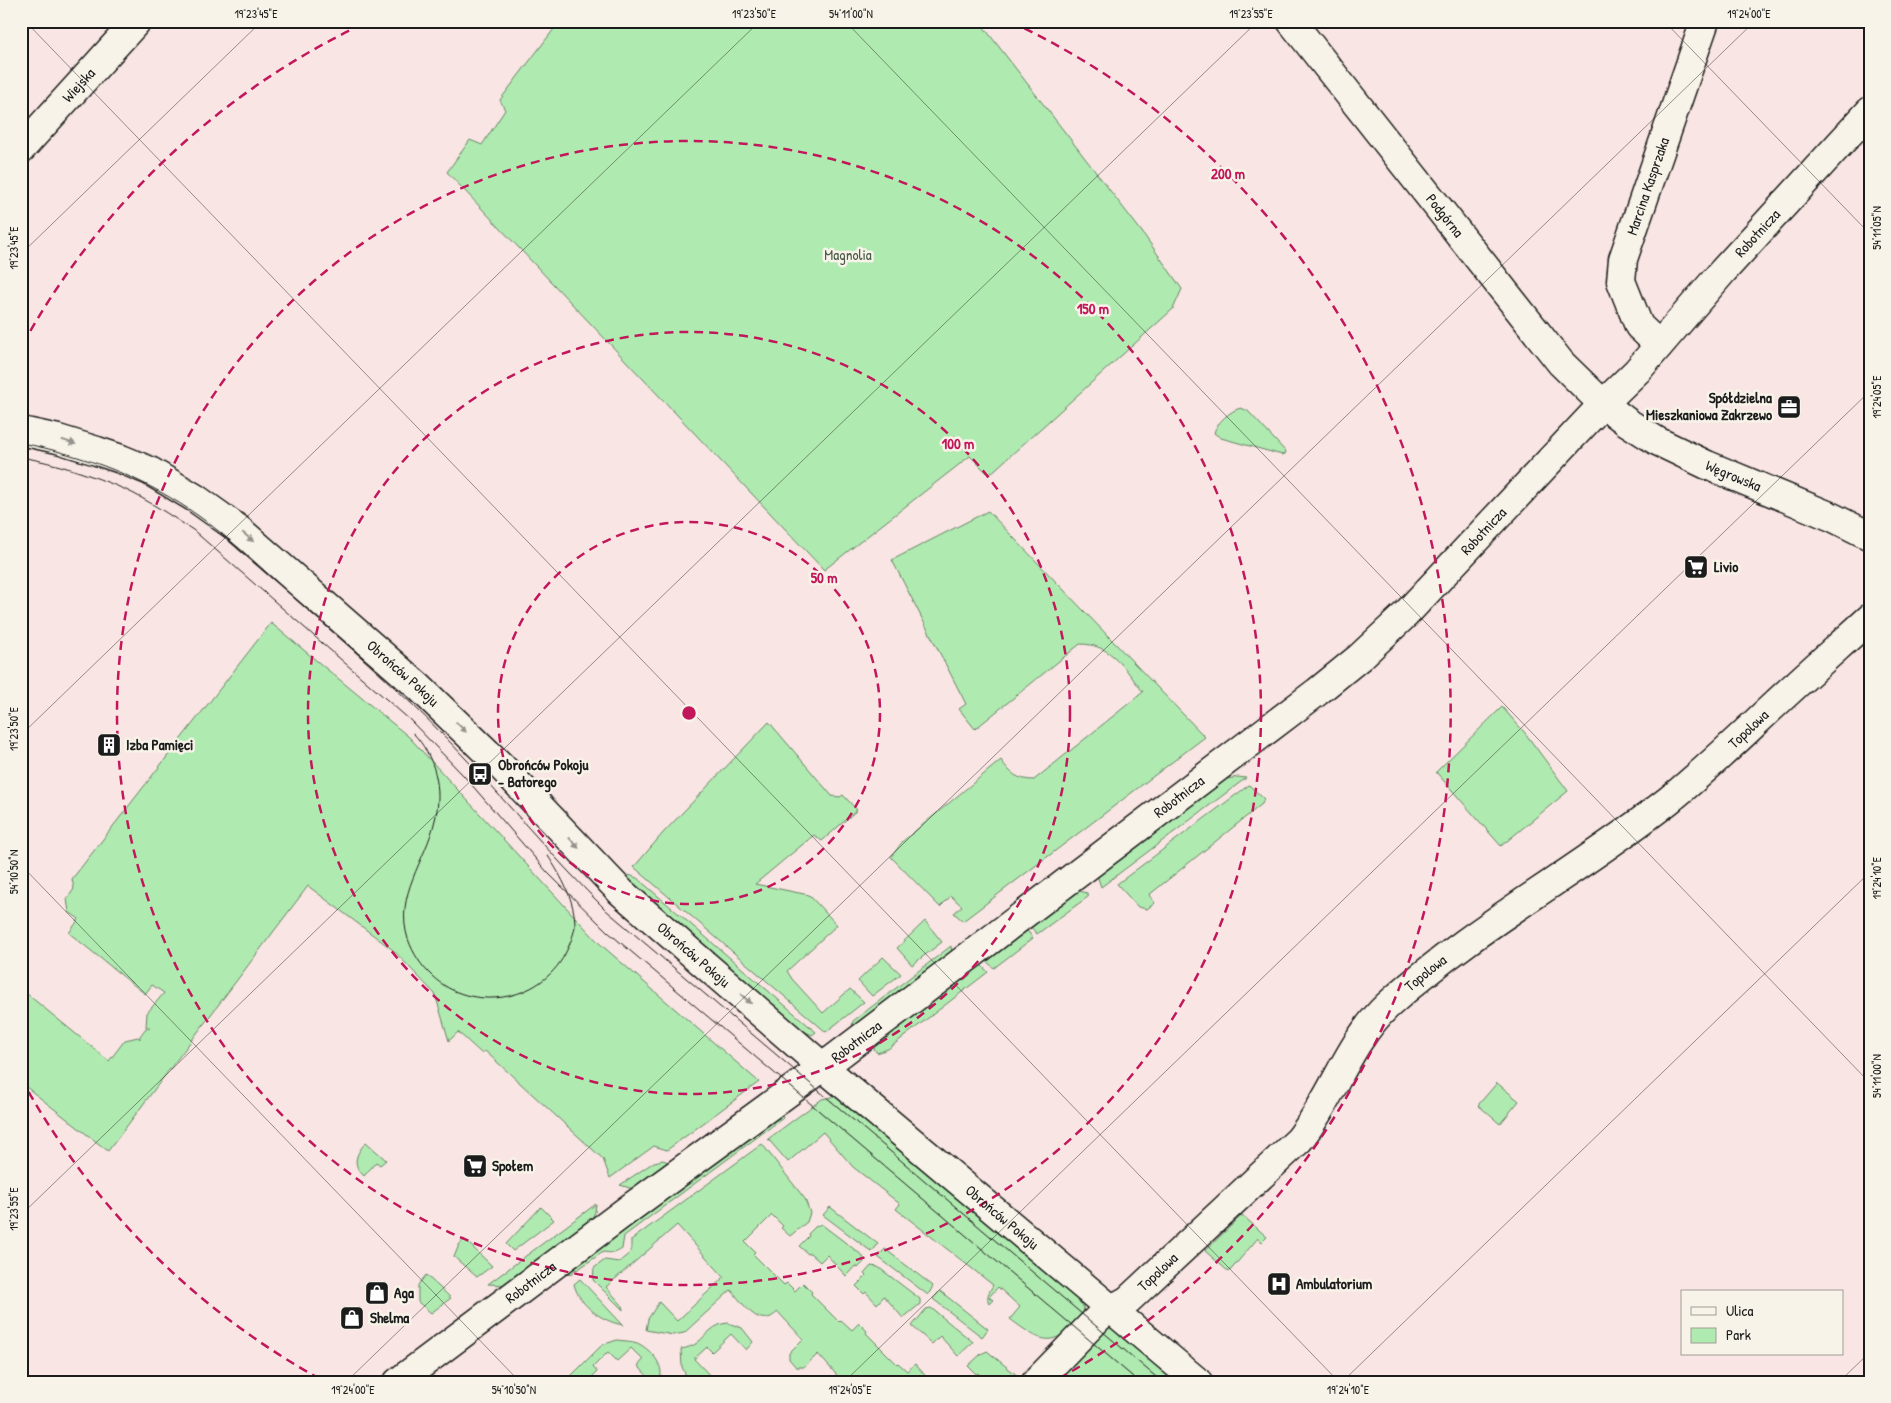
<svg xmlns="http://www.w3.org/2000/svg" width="1891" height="1403" font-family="'Patrick Hand',sans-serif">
  <rect width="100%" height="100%" fill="#f9e5e3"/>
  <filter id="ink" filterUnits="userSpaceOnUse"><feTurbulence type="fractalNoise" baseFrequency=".02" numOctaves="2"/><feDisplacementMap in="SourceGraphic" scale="10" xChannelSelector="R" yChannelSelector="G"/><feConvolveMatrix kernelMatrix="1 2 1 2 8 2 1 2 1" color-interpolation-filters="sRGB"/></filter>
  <g filter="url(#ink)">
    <g fill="#afeab0" stroke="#668366">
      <polygon points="560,21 979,21 1142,232 1182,289 1173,309 989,475 970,456 824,570 447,172 470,140 482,145 505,110 500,100"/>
      <path d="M 1241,408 L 1248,411 L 1286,452 L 1285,454 L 1282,455 L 1221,438 L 1214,433 C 1216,423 1231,410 1241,408 Z"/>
      <path d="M 988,511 L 1205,737 L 963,921 L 954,913 L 962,906 L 951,896 L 940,907 L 891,857 L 903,841 L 1001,760 C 1010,773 1017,780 1034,780 L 1143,692 C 1125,669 1112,644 1080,644 L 975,729 L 959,709 L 966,704 L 892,560 Z"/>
      <polygon points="271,623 409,737 599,943 759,1082 667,1150 654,1146 610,1178 603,1159 485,1051 481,1053 458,1032 449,1041 435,994 393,950 308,886 108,1151 21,1083 21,989 109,1061 125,1040 138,1037 140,1039 140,1036 146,1028 149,1029 149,1027 146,1027 147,1013 164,993 152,985 145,994 69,933 79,919 69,912 67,899 74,889 72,879"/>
      <polygon points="1502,707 1525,733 1568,791 1501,846 1436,772"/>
      <polygon points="769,722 832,796 840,797 843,795 857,810 822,841 814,835 755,884 809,895 837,925 787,971 792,979 823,1013 850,989 864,1002 826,1032 634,867 663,833"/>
      <polygon points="1238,777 1246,778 1101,887 1097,875 1222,782 1227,779"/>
      <polygon points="1249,785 1264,799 1262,804 1149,895 1155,903 1147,909 1138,907 1117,884"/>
      <polygon points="629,875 637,878 816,1032 812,1035 799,1029 636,888 627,878 627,876"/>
      <polygon points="1076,890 1087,893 1089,896 1037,934 1030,926"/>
      <polygon points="925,921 942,942 912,965 897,948"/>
      <polygon points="1026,929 1033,938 994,968 985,960"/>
      <polygon points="951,946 952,953 853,1028 852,1027 853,1021"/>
      <polygon points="883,957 901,974 872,996 858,981"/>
      <polygon points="980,964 988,972 888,1049 877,1053 872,1046"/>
      <polygon points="1497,1083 1519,1101 1500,1124 1478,1105"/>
      <path d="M 842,1095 L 1082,1299 L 1084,1313 C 1054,1348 1046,1346 1010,1319 L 1020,1307 L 998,1287 L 989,1297 L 993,1300 L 989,1304 C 986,1295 989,1293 993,1285 L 896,1209 L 900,1204 L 853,1167 L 823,1132 L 788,1162 L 768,1139 L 822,1099 Z"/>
      <path d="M 781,1114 L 783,1118 L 624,1236 L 622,1249 C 615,1254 611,1253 603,1252 L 577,1270 L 576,1269 L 571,1275 L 570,1271 Z"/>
      <path d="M 366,1142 L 386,1160 L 380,1165 L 376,1162 L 364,1176 C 351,1164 356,1154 366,1142 Z"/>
      <path d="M 762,1144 L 805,1199 L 810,1213 L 807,1222 L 790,1236 L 781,1228 L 783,1226 L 772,1215 L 745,1242 L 755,1252 L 753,1254 L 784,1285 L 787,1283 L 795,1291 L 803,1283 L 812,1292 L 811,1294 L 839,1322 L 841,1320 L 852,1330 L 859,1323 L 867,1331 L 866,1333 L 897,1364 L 898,1363 L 907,1371 L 915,1364 L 931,1382 L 843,1382 L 818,1354 L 804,1367 L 796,1367 L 789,1359 L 789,1353 L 803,1339 L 778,1312 C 775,1314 772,1317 768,1318 C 753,1322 740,1299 731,1290 L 684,1333 L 673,1335 L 646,1330 L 648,1319 L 659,1302 L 677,1321 L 724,1277 L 677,1225 L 606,1287 L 622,1305 L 623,1310 L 593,1280 L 594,1268 L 605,1260 L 619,1262 L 631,1252 L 631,1240 Z"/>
      <polygon points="663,1160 671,1163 633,1189 620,1185 654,1162"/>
      <polygon points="596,1204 595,1212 588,1226 505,1285 488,1284"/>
      <polygon points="541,1207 554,1220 513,1251 506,1244"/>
      <polygon points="830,1207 878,1244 872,1252 823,1215"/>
      <polygon points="1242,1215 1267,1237 1262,1242 1258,1238 1229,1272 1205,1251"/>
      <polygon points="821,1224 863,1256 864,1262 858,1268 855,1266 846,1276 827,1255 820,1262 810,1253 808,1254 799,1246 809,1236 808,1234 815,1227"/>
      <polygon points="464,1239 492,1266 477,1277 454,1257 459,1245"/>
      <polygon points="885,1249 933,1286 928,1295 878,1257"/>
      <polygon points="871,1266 878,1267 920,1299 920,1304 903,1318 884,1296 877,1304 866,1292 864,1294 856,1286 866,1276 864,1274"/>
      <polygon points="426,1275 451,1298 431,1313 418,1302 418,1285"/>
      <path d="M 580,1279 L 623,1325 C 601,1321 579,1305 574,1284 Z"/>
      <polygon points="940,1291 988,1329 982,1337 933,1299"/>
      <polygon points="931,1308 973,1342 958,1356 940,1336 932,1344 912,1326 926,1309"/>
      <path d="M 728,1323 L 742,1328 L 753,1342 L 746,1350 L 731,1334 L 712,1352 L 707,1347 L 694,1359 L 716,1382 L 689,1382 L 682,1367 L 681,1349 C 687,1348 693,1346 697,1343 C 708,1334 713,1324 728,1323 Z"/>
      <polygon points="1110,1327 1116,1328 1179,1382 1051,1382 1104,1331"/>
      <path d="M 617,1340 C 624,1341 636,1341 641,1345 C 653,1352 666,1368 659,1381 L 653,1382 L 638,1366 L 643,1360 L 631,1348 L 617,1361 L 608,1352 L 593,1367 L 597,1372 L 587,1382 L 565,1382 L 602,1345 Z"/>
      <polygon points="987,1351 1019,1377 1018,1382 987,1382 978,1373 976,1374 968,1366 981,1354"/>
    </g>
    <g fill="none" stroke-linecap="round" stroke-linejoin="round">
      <defs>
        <g id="street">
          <path id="s1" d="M 1291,21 L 1561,363 L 1603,404 L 1627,422 L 1657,441 L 1707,465 L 1832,517 L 1870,536"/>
          <path id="s2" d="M 21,149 L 137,21"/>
          <path id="s3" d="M 1659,345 L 1639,326 L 1621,281 L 1623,259 L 1705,21"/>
          <path id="s4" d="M 21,431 L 58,439 L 97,451 L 121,459 L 150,471 L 195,498 L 237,528 L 419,687 L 500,765 L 621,892 L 823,1067 L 1198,1382"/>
          <path id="s5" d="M 398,1382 L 630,1208 L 823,1067 L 1317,692 L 1360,657 L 1406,614 L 1603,404 L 1637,371 L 1723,271 L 1870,111"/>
          <path id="s6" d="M 1036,1382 L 1101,1315 L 1128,1300 L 1299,1140 C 1332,1099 1348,1043 1387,1006 C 1473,927 1578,872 1669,800 C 1705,771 1738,739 1771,708 C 1804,677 1837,648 1870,618"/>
        </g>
      </defs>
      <use href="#street" stroke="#1c1c1c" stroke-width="31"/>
      <use href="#street" stroke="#f7f3e8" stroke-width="28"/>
      <g stroke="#1c1c1c" stroke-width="1">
        <path d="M 21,443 C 85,455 147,479 200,517 C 236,543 269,575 302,605 C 352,649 402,692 448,740 C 502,796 551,856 607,911 L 1162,1382"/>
        <path d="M 21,457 C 56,463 92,475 124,489 C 148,500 171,516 193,530 L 410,720 L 464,776 L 548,873 L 608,932 L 1139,1382"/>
        <path d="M 413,733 C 435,756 443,789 435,820 C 426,861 394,895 408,939 C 413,953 421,966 432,976 C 471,1013 540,1002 565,954 C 569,946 574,935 575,926 C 575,901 562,877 548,856"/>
      </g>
    </g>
    <defs><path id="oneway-solid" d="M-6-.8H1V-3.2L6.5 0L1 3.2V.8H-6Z" transform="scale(1.25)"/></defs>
    <g fill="#94928c">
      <use href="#oneway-solid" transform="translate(69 442) rotate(17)"/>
      <use href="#oneway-solid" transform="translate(248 537) rotate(40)"/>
      <use href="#oneway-solid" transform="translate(461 727) rotate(44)"/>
      <use href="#oneway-solid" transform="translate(574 843) rotate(47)"/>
      <use href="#oneway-solid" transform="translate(746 999) rotate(41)"/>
    </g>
  </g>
  <path fill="none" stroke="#1c1c1c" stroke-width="1" stroke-opacity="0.45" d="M 25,21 L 1339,1382M 845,21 L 1870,1083M 1664,21 L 1870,234M 21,254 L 262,21M 21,735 L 760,21M 21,865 L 520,1382M 21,1215 L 1258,21M 346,1382 L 1755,21M 844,1382 L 1870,391M 1342,1382 L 1870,872M 1839,1382 L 1870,1352"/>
  <g fill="none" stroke="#c2185b" stroke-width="2.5" stroke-dasharray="9 6">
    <circle cx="689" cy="713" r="191"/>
    <circle cx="689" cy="713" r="381"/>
    <circle cx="689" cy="713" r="572"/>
    <path d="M320 1379A762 762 0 0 1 23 1082M23 344A762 762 0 0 1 367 22M1011 22A762 762 0 0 1 1058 1379"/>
  </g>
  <defs>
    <symbol id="office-square" viewBox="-11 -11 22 22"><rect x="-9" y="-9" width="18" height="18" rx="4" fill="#1c1c1c" stroke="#f7f3e8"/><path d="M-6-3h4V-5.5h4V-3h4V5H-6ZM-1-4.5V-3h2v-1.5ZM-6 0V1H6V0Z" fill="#fff"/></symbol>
    <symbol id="supermarket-square" viewBox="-11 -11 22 22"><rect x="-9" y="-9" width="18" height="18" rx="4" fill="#1c1c1c" stroke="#f7f3e8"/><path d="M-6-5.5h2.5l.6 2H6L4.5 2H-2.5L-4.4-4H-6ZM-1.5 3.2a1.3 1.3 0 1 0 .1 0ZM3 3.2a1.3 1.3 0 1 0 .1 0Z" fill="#fff"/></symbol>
    <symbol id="building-square" viewBox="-11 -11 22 22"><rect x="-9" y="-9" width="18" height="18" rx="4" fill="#1c1c1c" stroke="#f7f3e8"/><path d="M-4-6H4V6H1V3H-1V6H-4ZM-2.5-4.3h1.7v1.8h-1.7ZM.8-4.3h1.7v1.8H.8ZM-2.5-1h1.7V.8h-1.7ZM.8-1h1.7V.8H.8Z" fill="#fff"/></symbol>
    <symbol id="bus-square" viewBox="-11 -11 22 22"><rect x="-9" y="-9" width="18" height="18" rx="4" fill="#1c1c1c" stroke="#f7f3e8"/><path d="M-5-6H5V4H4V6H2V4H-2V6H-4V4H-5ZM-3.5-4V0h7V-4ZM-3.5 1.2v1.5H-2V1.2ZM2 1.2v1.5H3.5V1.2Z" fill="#fff"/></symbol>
    <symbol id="hospital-square" viewBox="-11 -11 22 22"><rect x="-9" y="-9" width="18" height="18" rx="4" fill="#1c1c1c" stroke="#f7f3e8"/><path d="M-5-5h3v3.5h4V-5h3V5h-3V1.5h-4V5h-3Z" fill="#fff"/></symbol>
    <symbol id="shop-square" viewBox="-11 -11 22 22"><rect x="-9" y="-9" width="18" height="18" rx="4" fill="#1c1c1c" stroke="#f7f3e8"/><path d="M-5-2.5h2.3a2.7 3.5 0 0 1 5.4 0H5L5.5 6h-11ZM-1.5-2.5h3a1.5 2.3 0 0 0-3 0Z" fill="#fff"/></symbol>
  </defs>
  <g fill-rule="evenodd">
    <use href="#office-square" x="1775" y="393" width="28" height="28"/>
    <use href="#supermarket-square" x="1682" y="553" width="28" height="28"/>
    <use href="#building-square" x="95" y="731" width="28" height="28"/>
    <use href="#bus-square" x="466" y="760" width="28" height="28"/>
    <use href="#supermarket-square" x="461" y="1152" width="28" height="28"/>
    <use href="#hospital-square" x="1265" y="1270" width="28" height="28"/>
    <use href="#shop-square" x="363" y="1279" width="28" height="28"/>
    <use href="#shop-square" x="338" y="1304" width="28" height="28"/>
  </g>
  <g text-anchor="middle" stroke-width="5" stroke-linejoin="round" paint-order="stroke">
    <g font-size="15" fill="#1c1c1c" stroke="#f7f3e8">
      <text dy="5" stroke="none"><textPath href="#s2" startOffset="86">Wiejska</textPath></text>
      <text dy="5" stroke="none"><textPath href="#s3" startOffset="175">Marcina Kasprzaka</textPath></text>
      <text dy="5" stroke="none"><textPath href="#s1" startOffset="248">Podgórna</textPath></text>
      <text dy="5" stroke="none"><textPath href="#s5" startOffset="1786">Robotnicza</textPath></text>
      <text dy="5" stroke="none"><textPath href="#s1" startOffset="644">Węgrowska</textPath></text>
      <text dy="5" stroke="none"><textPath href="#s5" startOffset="1381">Robotnicza</textPath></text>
      <text dy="5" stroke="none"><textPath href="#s4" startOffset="460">Obrońców Pokoju</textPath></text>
      <text dy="5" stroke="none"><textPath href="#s6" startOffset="975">Topolowa</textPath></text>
      <text dy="5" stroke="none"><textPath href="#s5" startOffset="976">Robotnicza</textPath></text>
      <text dy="5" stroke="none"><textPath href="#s4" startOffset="865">Obrońców Pokoju</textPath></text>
      <text dy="5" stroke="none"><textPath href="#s6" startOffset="570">Topolowa</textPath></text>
      <text dy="5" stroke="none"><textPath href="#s5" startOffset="571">Robotnicza</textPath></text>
      <text dy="5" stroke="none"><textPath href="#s4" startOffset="1270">Obrońców Pokoju</textPath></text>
      <text dy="5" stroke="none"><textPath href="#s6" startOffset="165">Topolowa</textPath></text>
      <text dy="5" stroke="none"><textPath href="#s5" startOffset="166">Robotnicza</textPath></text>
    </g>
    <g font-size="15" fill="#485a48" stroke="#f7f3e8">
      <text x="848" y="260">Magnolia</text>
    </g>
    <g font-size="15" font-weight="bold" fill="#1c1c1c" stroke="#f7f3e8" text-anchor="start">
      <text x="1772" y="403" text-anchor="end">Spółdzielna<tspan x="1772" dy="17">Mieszkaniowa Zakrzewo</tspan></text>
      <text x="1714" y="572">Livio</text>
      <text x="126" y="750">Izba Pamięci</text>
      <text x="498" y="770">Obrońców Pokoju<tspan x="498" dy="17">- Batorego</tspan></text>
      <text x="492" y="1171">Społem</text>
      <text x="1296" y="1289">Ambulatorium</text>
      <text x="394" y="1298">Aga</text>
      <text x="370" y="1323">Shelma</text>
    </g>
  </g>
  <circle cx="689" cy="713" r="8" fill="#c2185b" stroke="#f7f3e8" stroke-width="2.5"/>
  <g font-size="15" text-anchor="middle" font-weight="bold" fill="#c2185b" stroke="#f7f3e8" stroke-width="5" stroke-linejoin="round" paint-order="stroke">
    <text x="1228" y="179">200 m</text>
    <text x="1093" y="314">150 m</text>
    <text x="958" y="449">100 m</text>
    <text x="824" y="583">50 m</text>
  </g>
  <rect width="1891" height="1403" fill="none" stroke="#f7f3e8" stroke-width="55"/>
  <rect x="1681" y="1290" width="162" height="65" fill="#f7f3e8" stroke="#9f9d96"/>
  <rect x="1691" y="1307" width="25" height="8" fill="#f7f3e8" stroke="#9f9d96"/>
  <text x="1726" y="1316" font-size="15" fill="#1c1c1c">Ulica</text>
  <rect x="1691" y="1328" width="25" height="15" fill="#afeab0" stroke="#9f9d96"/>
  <text x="1726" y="1340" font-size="15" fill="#1c1c1c">Park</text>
  <rect x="28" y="28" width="1836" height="1348" fill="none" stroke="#1c1c1c" stroke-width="2"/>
  <g font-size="12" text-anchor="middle" fill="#1c1c1c">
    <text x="256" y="18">19°23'45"E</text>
    <text x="754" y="18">19°23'50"E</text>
    <text x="851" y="18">54°11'00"N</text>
    <text x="1251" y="18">19°23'55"E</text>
    <text x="1749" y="18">19°24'00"E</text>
    <text transform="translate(1877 228) rotate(-90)" y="4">54°11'05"N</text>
    <text transform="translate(14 248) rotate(-90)" y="4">19°23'45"E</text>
    <text transform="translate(1877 397) rotate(-90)" y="4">19°24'05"E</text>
    <text transform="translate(14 729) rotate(-90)" y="4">19°23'50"E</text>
    <text transform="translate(14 872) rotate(-90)" y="4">54°10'50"N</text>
    <text transform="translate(1877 878) rotate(-90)" y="4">19°24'10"E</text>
    <text transform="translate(1877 1076) rotate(-90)" y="4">54°11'00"N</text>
    <text transform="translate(14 1209) rotate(-90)" y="4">19°23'55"E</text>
    <text x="353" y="1394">19°24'00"E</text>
    <text x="514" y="1394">54°10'50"N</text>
    <text x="850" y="1394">19°24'05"E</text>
    <text x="1348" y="1394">19°24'10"E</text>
  </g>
</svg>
